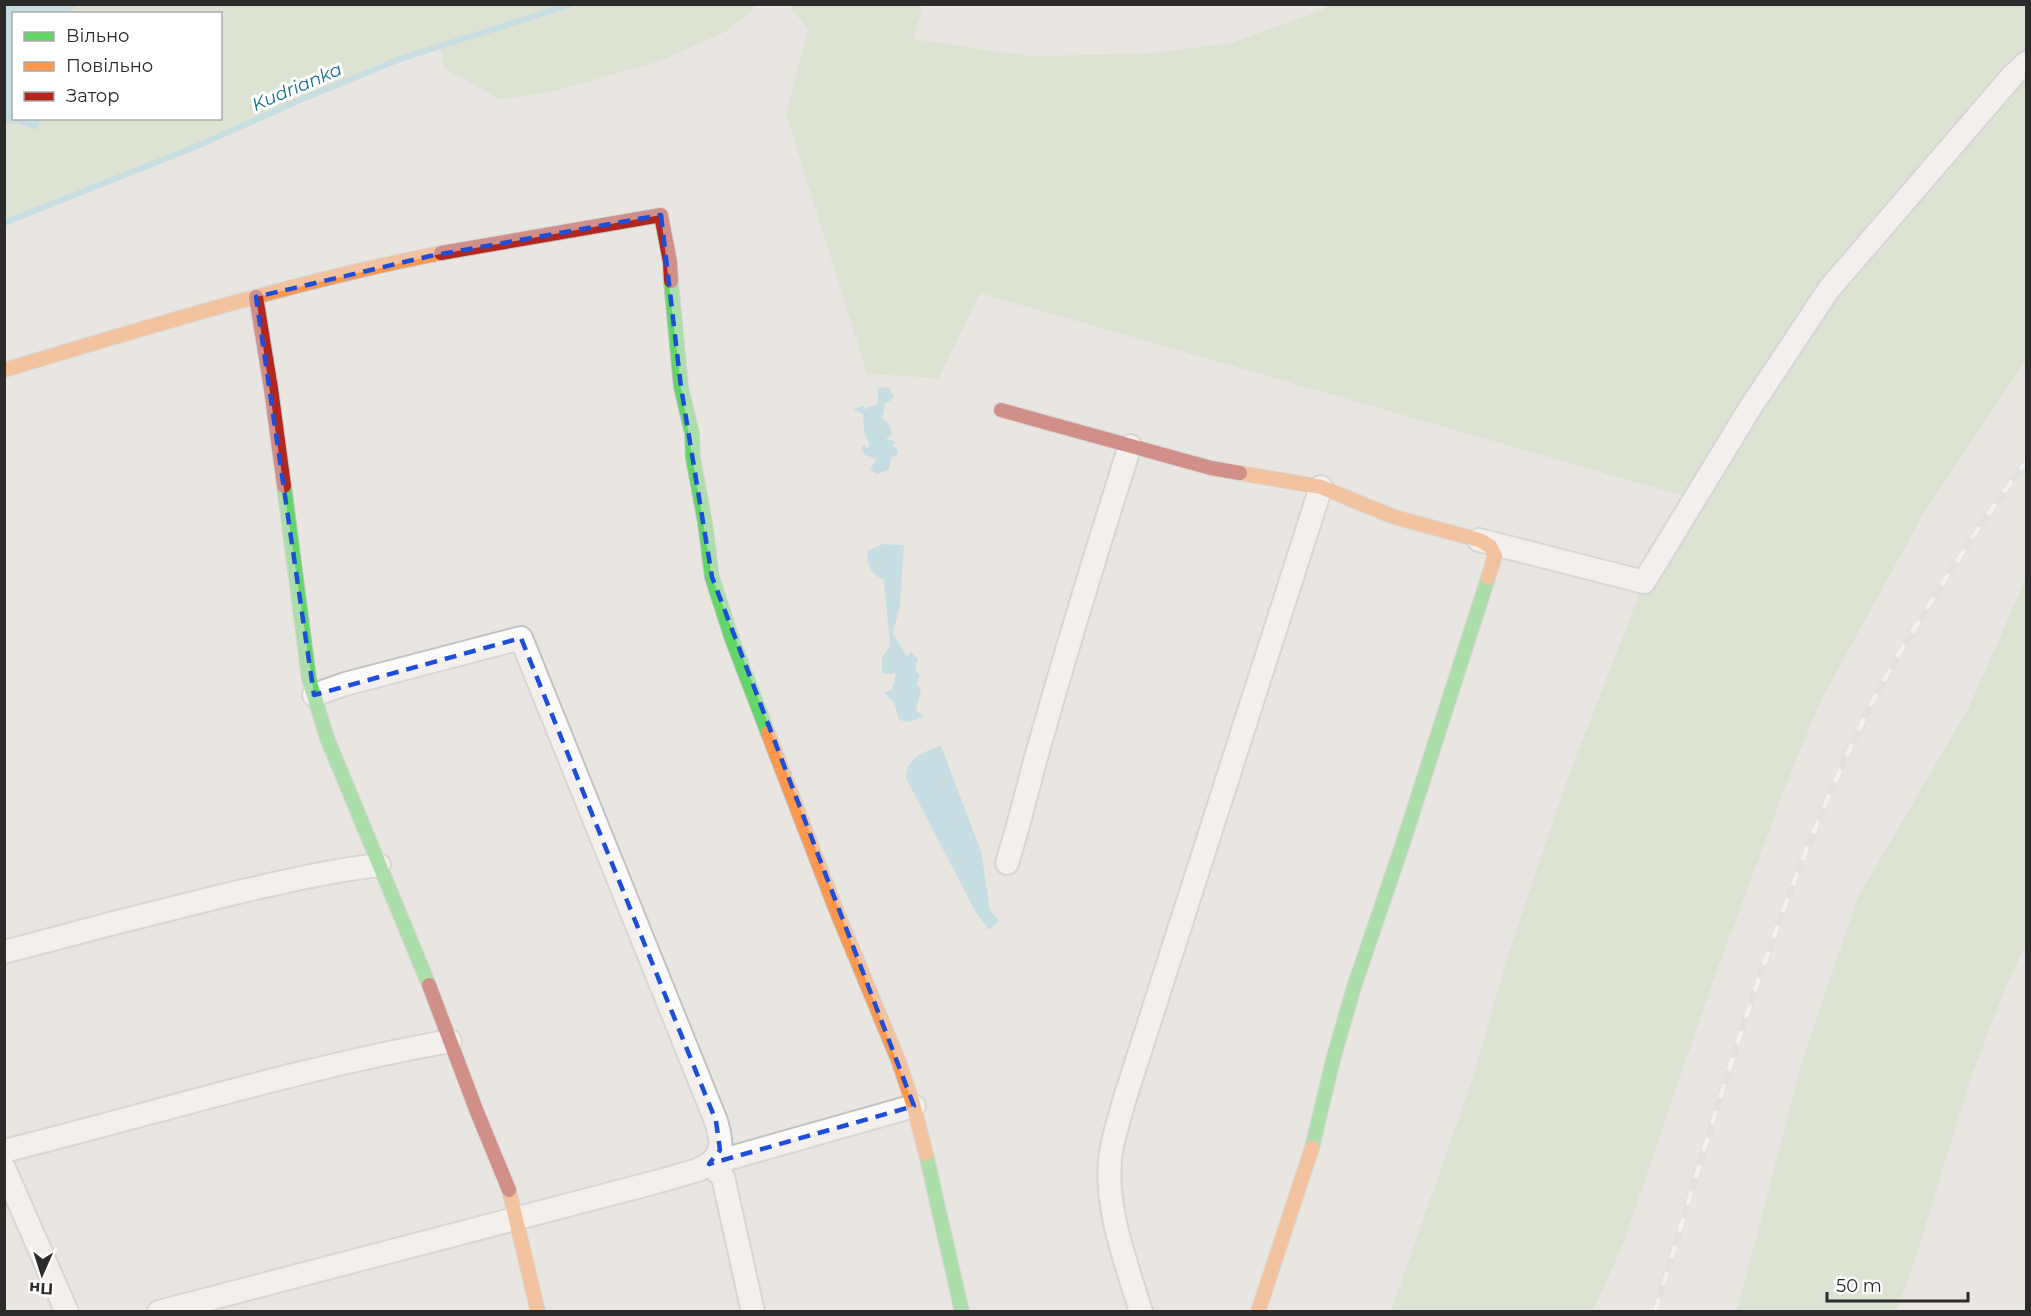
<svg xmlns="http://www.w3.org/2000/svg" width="2031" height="1316" font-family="Montserrat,sans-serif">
  <rect width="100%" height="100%" fill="#e9e6e2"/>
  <g fill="#cee1be">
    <path d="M 77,5 L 758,5 L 727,31 L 660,61 L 547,93 L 499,99 L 444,68 L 441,47 C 356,72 277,112 196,147 C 133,174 68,198 5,223 L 5,123 L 16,123 L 37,130 L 40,119 L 220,118 L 220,14 L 68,13 Z"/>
    <polygon points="789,5 919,5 922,10 913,39 1029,56 1143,54 1232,43 1322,10 1325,5 2026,5 2026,360 1926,509 1819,704 1785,788 1712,984 1623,1244 1593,1311 1391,1311 1473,1077 1507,958 1567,780 1644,582 1694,499 980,293 939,378 867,374 786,114 808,30"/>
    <polygon points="2026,578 2026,945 2007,984 1971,1077 1914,1263 1896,1311 1737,1311 1803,1058 1858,897 1969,707"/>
  </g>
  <g fill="#9cd5e3">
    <polygon points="4,5 77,5 68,13 14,14 14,118 40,119 37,130 16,123 5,123"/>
    <polygon points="888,387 894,396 892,400 885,403 882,418 890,425 892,434 886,439 895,441 893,447 897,447 898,454 891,458 889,470 877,474 870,470 876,459 865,455 861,448 864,445 867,448 870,445 864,433 863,414 853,410 863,405 867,411 867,408 878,404 878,388"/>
    <path d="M 883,544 L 904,545 L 900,606 L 893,633 L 907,657 L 911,652 L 918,659 L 915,670 L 920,675 L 917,684 L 921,690 L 916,710 L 924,717 L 909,722 L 899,720 L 894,702 L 884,693 L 892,689 L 896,674 L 882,673 L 882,658 L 890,645 L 884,580 C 870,573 868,567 867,551 Z"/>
    <path d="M 941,746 L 981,851 L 990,910 L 999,921 L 989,930 L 975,911 L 906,778 C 907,756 924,752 941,746 Z"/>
  </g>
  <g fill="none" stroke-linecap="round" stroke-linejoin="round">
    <polyline stroke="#9cd5e3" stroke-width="6" points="4,223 195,147 300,100 400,59 572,4"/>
    <defs>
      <g id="street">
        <polyline points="1479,540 1644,582 1750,408 1829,289 2014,74 2026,63"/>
        <path d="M 314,695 L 345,684 L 521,638 L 716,1121 C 721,1139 725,1151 709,1164"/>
        <path d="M 1007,863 C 1020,822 1029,781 1041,740 C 1069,641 1099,543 1130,446"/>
        <path d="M 4,952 C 78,932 152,913 226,895 C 277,883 327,871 379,865"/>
        <path d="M 4,1151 C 153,1114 299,1068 450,1041"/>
        <polyline points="709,1164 723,1177 753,1312"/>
        <polyline points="4,1168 67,1312"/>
        <polyline points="159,1312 656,1182 698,1170 709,1164 914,1106"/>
        <path d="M 1141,1312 C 1126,1262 1103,1204 1111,1152 C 1114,1134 1120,1116 1125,1098 L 1321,487"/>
      </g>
      <g id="fast">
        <polyline points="671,281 681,387 692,433 693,458 705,522 712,577 732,639 768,733"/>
        <polyline points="284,486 309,679 327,738 429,985"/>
        <polyline points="1312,1148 1333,1060 1354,987 1403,843 1488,578"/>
        <polyline points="926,1154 962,1312"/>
      </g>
      <g id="slow">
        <path d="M 4,370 C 148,327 293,282 441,253"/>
        <polyline points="1240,473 1321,487 1394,517 1479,540 1490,546 1495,556 1488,578"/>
        <polyline points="768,733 837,912 899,1062 913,1104 926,1154"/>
        <polyline points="509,1190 538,1312"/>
        <polyline points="1258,1312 1312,1148"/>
      </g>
      <g id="jam">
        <polyline points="441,253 661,215 670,262 671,281"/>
        <polyline points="256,297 271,389 284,486"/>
        <polyline points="1001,410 1211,468 1240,473"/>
        <polyline points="429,985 477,1112 509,1190"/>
      </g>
    </defs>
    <use href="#street" stroke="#c3c2c1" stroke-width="26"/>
    <use href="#fast" stroke="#c3c2c1" stroke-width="16"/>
    <use href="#slow" stroke="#c3c2c1" stroke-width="16"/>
    <use href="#jam" stroke="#c3c2c1" stroke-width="16"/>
    <use href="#street" stroke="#fcfbfb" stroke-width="22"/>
    <use href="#fast" stroke="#63d668" stroke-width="14"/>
    <use href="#slow" stroke="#ff974d" stroke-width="14"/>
    <use href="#jam" stroke="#b3261e" stroke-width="14"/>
    <defs>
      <path id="rail" d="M 1655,1312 C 1717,1109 1774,901 1868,711 C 1887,672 1911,634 1934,597 C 1963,551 1993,505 2026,462"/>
    </defs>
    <use href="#rail" stroke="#dededf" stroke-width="7"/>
    <use href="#rail" stroke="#fff" stroke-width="4.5" stroke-dasharray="14" stroke-linecap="butt"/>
  </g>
  <path d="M0 0H2031V1316H0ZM 661,215 L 681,387 L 712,577 L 914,1106 L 709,1164 L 720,1150 L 716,1121 L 521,638 L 314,695 L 256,297 L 430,256 Z" fill="#e9e6e2" fill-opacity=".55" fill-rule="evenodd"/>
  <path fill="none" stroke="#1d4ed8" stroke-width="4.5" stroke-dasharray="12 8" stroke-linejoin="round" d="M 661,215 L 681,387 L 712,577 L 914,1106 L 709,1164 L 720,1150 L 716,1121 L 521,638 L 314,695 L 256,297 L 430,256 Z"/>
  <g text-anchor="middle" stroke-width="6" stroke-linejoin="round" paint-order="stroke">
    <g font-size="18" font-style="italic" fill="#196e91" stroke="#fff">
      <text transform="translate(297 87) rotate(-23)" y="6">Kudrianka</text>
    </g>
  </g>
  <rect width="2031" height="1316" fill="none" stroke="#2b2b2b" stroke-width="12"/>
  <rect x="12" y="12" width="210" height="108" fill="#ffffff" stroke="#aaaaaa" stroke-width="1.5"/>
  <rect x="24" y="32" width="30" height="9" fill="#63d668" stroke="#aaaaaa" stroke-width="1.5"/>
  <text x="66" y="42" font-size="18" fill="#2b2b2b">Вільно</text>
  <rect x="24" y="62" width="30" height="9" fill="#ff974d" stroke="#aaaaaa" stroke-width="1.5"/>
  <text x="66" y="72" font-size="18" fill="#2b2b2b">Повільно</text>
  <rect x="24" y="92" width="30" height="9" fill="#b3261e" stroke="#aaaaaa" stroke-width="1.5"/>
  <text x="66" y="102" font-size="18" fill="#2b2b2b">Затор</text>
  <g transform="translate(42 1274) rotate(183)" stroke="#ffffff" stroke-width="4.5" paint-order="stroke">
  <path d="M0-4.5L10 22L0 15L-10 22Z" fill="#2b2b2b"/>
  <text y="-9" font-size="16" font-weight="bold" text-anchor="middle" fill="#2b2b2b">Пн</text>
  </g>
  <path d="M1827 1292v9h141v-9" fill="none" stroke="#2b2b2b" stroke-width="3"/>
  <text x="1836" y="1292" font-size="18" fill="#2b2b2b" stroke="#ffffff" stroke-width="4.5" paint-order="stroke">50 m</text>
</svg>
